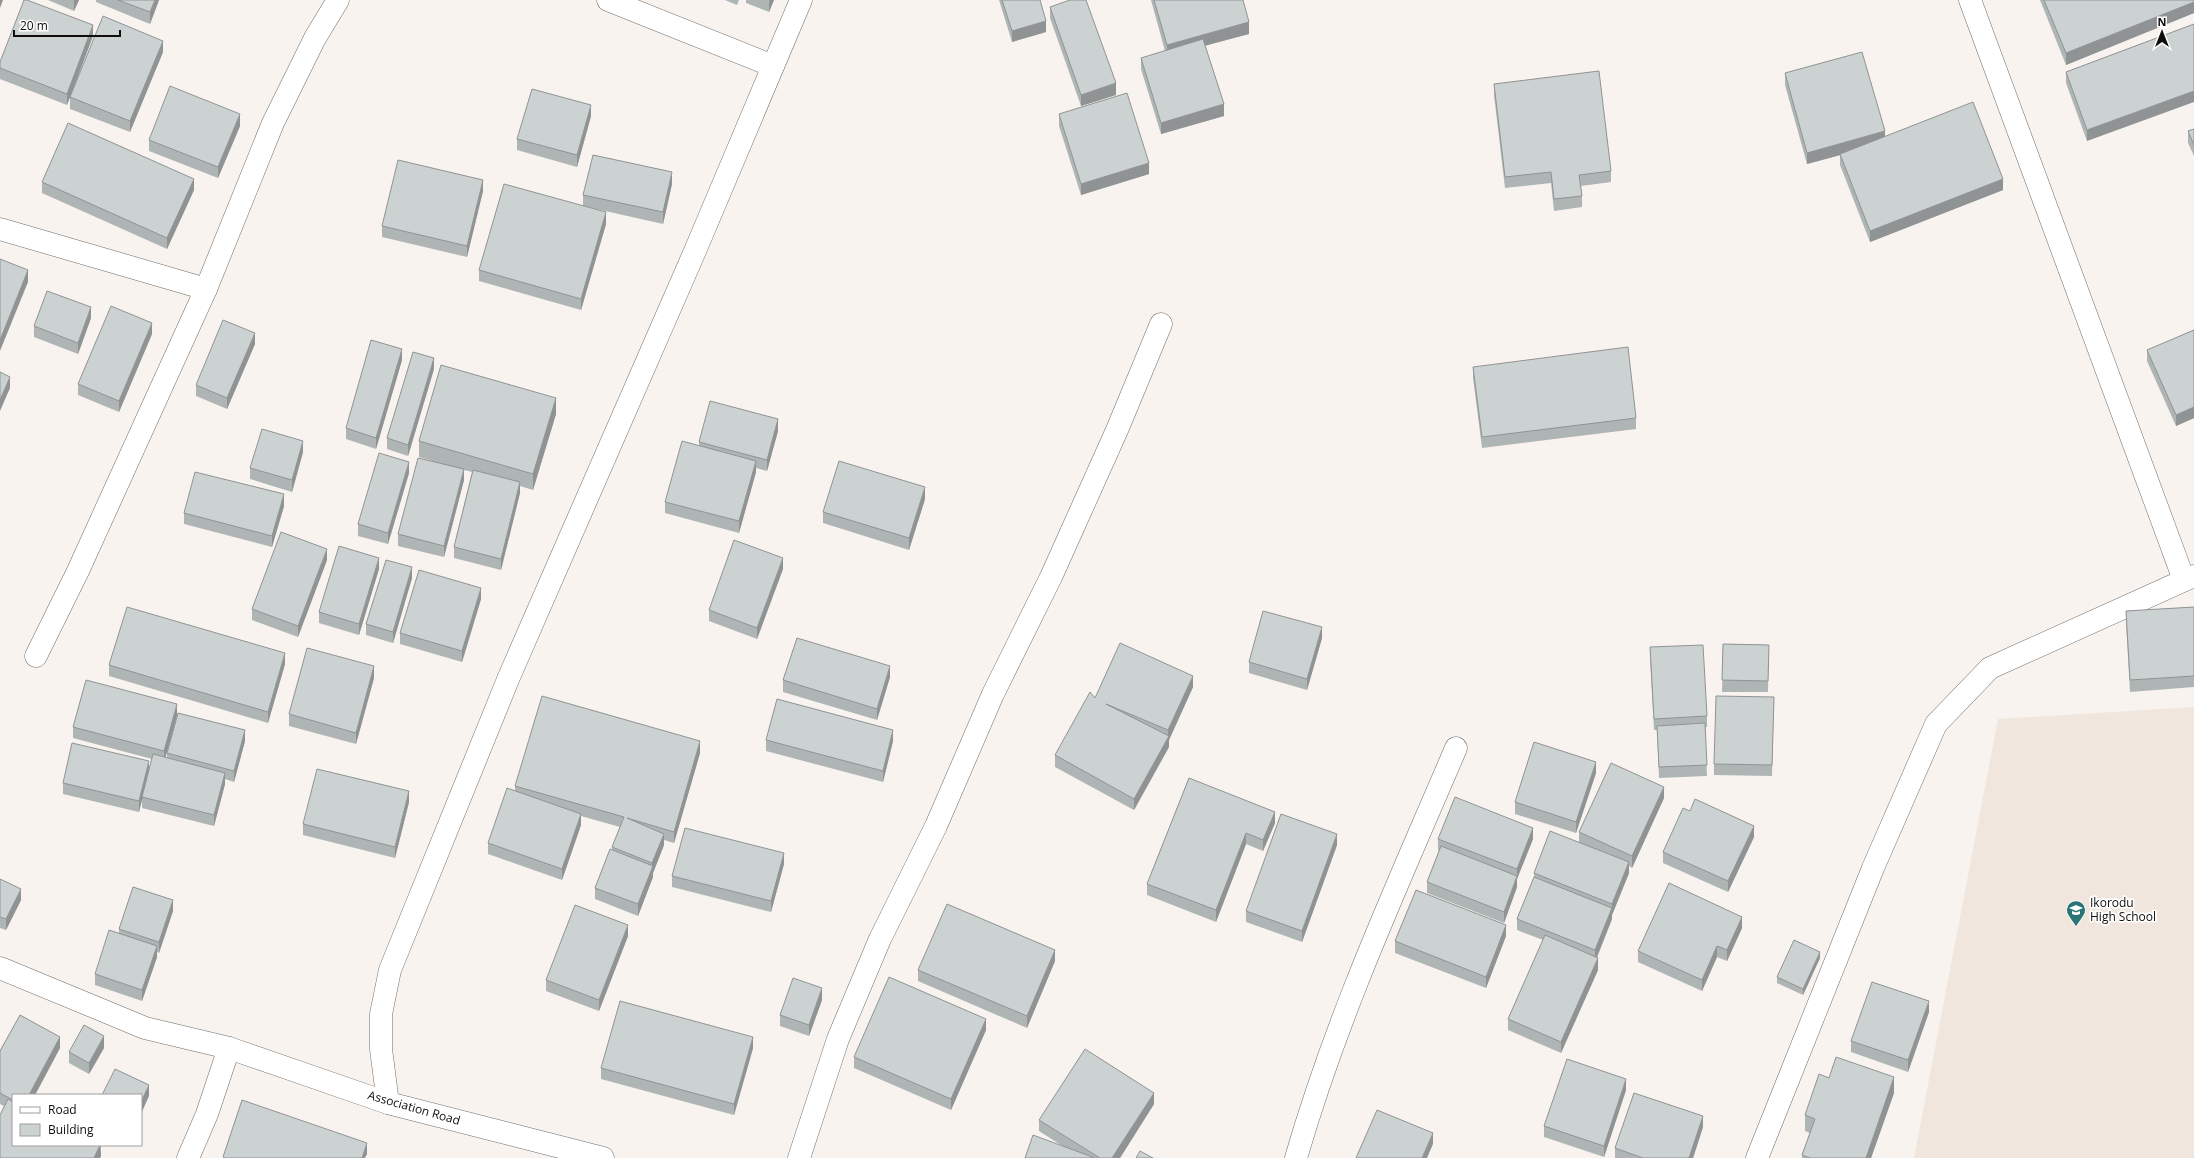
<svg xmlns="http://www.w3.org/2000/svg" width="2194" height="1158" font-family="'Open Sans',sans-serif">
  <rect width="100%" height="100%" fill="#f8f3ef"/>
  <polygon fill="#f0e6dd" points="2194,707 2194,1158 1914,1158 1998,719"/>
  <g fill="none" stroke-linecap="round" stroke-linejoin="round">
    <defs>
      <g id="street">
        <polyline points="608,0 773,66"/>
        <polyline points="1970,0 2184,580"/>
        <polyline points="0,229 206,289"/>
        <polyline points="36,656 78,571 206,289 273,123 315,38 338,0"/>
        <polyline points="0,968 145,1028 229,1048 388,1103 603,1158"/>
        <polyline points="388,1103 381,1049 381,1014 390,970 509,677 695,251 801,0"/>
        <polyline points="188,1158 207,1114 229,1048"/>
        <polyline points="799,1158 838,1039 880,939 936,826 993,694 1051,577 1117,430 1161,324"/>
        <path d="M 1296,1158 C 1337,1016 1398,884 1456,748"/>
        <polyline points="1757,1158 1873,868 1936,724 1990,668 2194,576"/>
      </g>
    </defs>
    <use href="#street" stroke="#716d69" stroke-width="23"/>
    <use href="#street" stroke="#fff" stroke-width="22"/>
  </g>
  <g fill="#afb5b5">
    <polygon points="48,0 79,0 74,11"/>
    <polygon points="96,0 159,0 150,24 96,2"/>
    <polygon points="725,0 739,0 737,5"/>
    <polygon points="746,0 774,0 769,12 746,3"/>
    <polygon points="999,0 1040,0 1046,32 1012,42"/>
    <polygon points="1151,0 1243,0 1249,34 1205,45 1224,116 1161,134 1141,69 1141,58 1165,51"/>
    <polygon points="2040,0 2194,0 2194,13 2066,65"/>
    <polygon points="1050,7 1116,95 1081,106 1050,18"/>
    <polygon points="2194,24 2087,141 2066,83 2066,72"/>
    <polygon points="93,36 70,97 163,52 130,132 70,109 70,97 67,105 0,79 0,62"/>
    <polygon points="1785,73 1885,137 2003,190 1870,242 1840,165 1840,155 1807,164 1785,85"/>
    <polygon points="1494,84 1611,171 1611,182 1581,186 1582,196 1582,207 1554,211 1551,183 1505,188 1494,95"/>
    <polygon points="1059,114 1149,174 1081,195 1059,126"/>
    <polygon points="591,116 577,167 517,150 517,139"/>
    <polygon points="240,126 218,178 149,151 149,140"/>
    <polygon points="2194,129 2194,156 2188,143 2188,131"/>
    <polygon points="42,182 194,190 167,249 42,193"/>
    <polygon points="672,184 663,224 583,206 583,195"/>
    <polygon points="483,191 467,257 382,237 382,226"/>
    <polygon points="606,224 581,310 479,281 479,270"/>
    <polygon points="91,318 78,354 34,337 34,326"/>
    <polygon points="2194,330 2194,418 2176,426 2147,361 2147,350"/>
    <polygon points="152,334 119,412 78,395 78,384"/>
    <polygon points="255,344 227,409 196,396 196,385"/>
    <polygon points="402,360 376,449 346,439 346,428"/>
    <polygon points="1473,367 1636,418 1636,429 1482,448 1473,378"/>
    <polygon points="434,369 408,456 387,449 387,438"/>
    <polygon points="556,414 533,490 520,486 520,493 501,570 454,558 454,547 472,472 464,470 464,480 444,557 398,546 398,534 442,464 419,457 419,441"/>
    <polygon points="778,431 767,471 756,468 756,472 739,533 665,513 665,502 699,445 699,442"/>
    <polygon points="303,452 292,492 250,479 250,468"/>
    <polygon points="409,473 388,544 358,536 358,524"/>
    <polygon points="925,499 909,550 823,523 823,512"/>
    <polygon points="284,506 272,547 184,524 184,513"/>
    <polygon points="327,560 298,637 252,620 252,609"/>
    <polygon points="379,569 359,635 319,623 319,612"/>
    <polygon points="783,569 757,639 709,621 709,610"/>
    <polygon points="412,578 393,643 366,635 366,624"/>
    <polygon points="481,599 462,662 400,644 400,633"/>
    <polygon points="2194,607 2194,687 2130,692 2126,622 2126,611"/>
    <polygon points="1322,638 1307,690 1249,673 1249,662"/>
    <polygon points="1723,644 1769,645 1768,692 1722,692"/>
    <polygon points="1650,647 1707,716 1707,727 1705,727 1707,776 1659,778 1657,730 1654,730 1650,658"/>
    <polygon points="285,664 268,723 109,676 109,665"/>
    <polygon points="890,677 877,720 783,692 783,680"/>
    <polygon points="374,678 356,744 289,726 289,714"/>
    <polygon points="1193,687 1169,740 1169,747 1134,810 1055,767 1055,755 1095,698"/>
    <polygon points="1774,697 1772,776 1714,775 1714,764"/>
    <polygon points="177,716 165,757 167,758 167,753 245,741 234,782 225,779 225,784 214,826 142,808 142,798 139,812 63,794 63,783 149,772 152,759 73,738 73,727"/>
    <polygon points="766,740 893,741 883,782 766,751"/>
    <polygon points="700,753 674,843 664,840 664,845 653,873 653,877 638,916 595,899 595,888 612,850 612,847 620,827 581,816 581,825 562,880 488,854 488,843 515,791 515,786"/>
    <polygon points="1596,773 1576,833 1515,814 1515,802"/>
    <polygon points="1189,778 1275,823 1263,851 1246,844 1216,922 1147,895 1147,884"/>
    <polygon points="1664,798 1632,868 1629,866 1629,873 1612,915 1612,919 1597,958 1598,970 1561,1053 1508,1030 1508,1019 1543,940 1517,930 1517,919 1534,877 1534,873 1579,843 1579,832"/>
    <polygon points="409,802 395,858 303,835 303,824"/>
    <polygon points="1754,837 1728,892 1663,863 1663,852"/>
    <polygon points="1438,839 1533,839 1517,879 1517,887 1504,923 1427,893 1427,882 1439,850 1438,850"/>
    <polygon points="1337,845 1302,942 1246,922 1246,911"/>
    <polygon points="784,864 771,912 672,887 672,876"/>
    <polygon points="0,879 21,900 6,930 0,928"/>
    <polygon points="173,911 159,953 157,952 157,957 142,1001 95,985 95,974 119,934 119,929"/>
    <polygon points="1742,928 1727,961 1717,957 1702,991 1638,962 1638,951"/>
    <polygon points="628,936 599,1011 546,991 546,980"/>
    <polygon points="1506,936 1486,988 1395,953 1395,941"/>
    <polygon points="1820,958 1803,995 1777,983 1777,977"/>
    <polygon points="1055,961 1027,1028 918,981 918,970"/>
    <polygon points="822,1000 809,1036 780,1026 780,1015"/>
    <polygon points="1929,1012 1908,1072 1851,1052 1851,1041"/>
    <polygon points="20,1015 60,1037 60,1048 35,1095 13,1095 13,1145 101,1145 101,1156 100,1158 0,1158 0,1115 4,1106 0,1104 0,1051"/>
    <polygon points="986,1030 951,1110 854,1068 854,1057"/>
    <polygon points="104,1048 89,1074 69,1063 69,1052"/>
    <polygon points="753,1048 734,1115 601,1079 601,1068"/>
    <polygon points="1829,1078 1894,1093 1871,1158 1802,1158 1802,1155 1810,1133 1805,1131 1805,1115"/>
    <polygon points="1626,1090 1604,1157 1544,1137 1544,1126"/>
    <polygon points="1154,1104 1120,1158 1025,1158 1064,1147 1039,1131 1039,1120"/>
    <polygon points="1703,1127 1693,1158 1615,1158 1615,1148"/>
  </g>
  <g fill="#8f9393">
    <polygon points="0,0 3,0 0,8"/>
    <polygon points="74,0 79,0 74,11"/>
    <polygon points="155,0 159,0 150,24 150,12"/>
    <polygon points="770,0 774,0 769,12 769,1"/>
    <polygon points="2194,2 2194,13 2066,65 2066,53"/>
    <polygon points="1046,21 1046,32 1012,42 1012,31"/>
    <polygon points="1249,22 1249,34 1167,56 1167,45"/>
    <polygon points="93,25 93,36 67,105 67,94"/>
    <polygon points="163,41 163,52 130,132 130,121"/>
    <polygon points="1116,83 1116,95 1081,106 1081,95"/>
    <polygon points="2194,91 2194,102 2087,141 2087,130"/>
    <polygon points="1224,104 1224,116 1161,134 1161,123"/>
    <polygon points="591,105 591,116 577,167 577,155"/>
    <polygon points="240,114 240,126 218,178 218,167"/>
    <polygon points="1885,131 1885,143 1807,164 1807,153"/>
    <polygon points="1149,163 1149,174 1081,195 1081,184"/>
    <polygon points="672,172 672,184 663,224 663,212"/>
    <polygon points="194,179 194,190 167,249 167,238"/>
    <polygon points="2003,179 2003,190 1870,242 1870,231"/>
    <polygon points="483,180 483,191 467,257 467,246"/>
    <polygon points="606,212 606,224 581,310 581,299"/>
    <polygon points="28,270 28,282 0,351 0,340"/>
    <polygon points="91,307 91,318 78,354 78,343"/>
    <polygon points="152,323 152,334 119,412 119,401"/>
    <polygon points="255,333 255,344 227,409 227,398"/>
    <polygon points="402,349 402,360 376,449 376,438"/>
    <polygon points="434,358 434,369 408,456 408,445"/>
    <polygon points="10,377 10,388 0,411 0,400"/>
    <polygon points="556,398 556,414 533,490 533,474"/>
    <polygon points="2194,407 2194,418 2176,426 2176,415"/>
    <polygon points="778,419 778,431 767,471 767,460"/>
    <polygon points="303,441 303,452 292,492 292,480"/>
    <polygon points="756,461 756,472 739,533 739,521"/>
    <polygon points="409,462 409,473 388,544 388,533"/>
    <polygon points="464,469 464,480 444,557 444,546"/>
    <polygon points="520,482 520,493 501,570 501,559"/>
    <polygon points="925,487 925,499 909,550 909,538"/>
    <polygon points="284,494 284,506 272,547 272,536"/>
    <polygon points="327,549 327,560 298,637 298,626"/>
    <polygon points="379,558 379,569 359,635 359,624"/>
    <polygon points="783,558 783,569 757,639 757,628"/>
    <polygon points="412,567 412,578 393,643 393,632"/>
    <polygon points="481,588 481,599 462,662 462,651"/>
    <polygon points="1322,627 1322,638 1307,690 1307,679"/>
    <polygon points="285,653 285,664 268,723 268,712"/>
    <polygon points="374,666 374,678 356,744 356,733"/>
    <polygon points="890,666 890,677 877,720 877,709"/>
    <polygon points="1193,676 1193,687 1169,740 1169,747 1134,810 1134,799 1168,737 1168,730"/>
    <polygon points="177,704 177,716 164,763 164,751"/>
    <polygon points="245,730 245,741 234,782 234,771"/>
    <polygon points="893,730 893,741 883,782 883,771"/>
    <polygon points="700,741 700,753 674,843 674,832"/>
    <polygon points="149,761 149,772 139,812 139,801"/>
    <polygon points="1596,762 1596,773 1576,833 1576,822"/>
    <polygon points="225,773 225,784 214,826 214,815"/>
    <polygon points="1664,787 1664,798 1632,868 1632,856"/>
    <polygon points="409,791 409,802 395,858 395,847"/>
    <polygon points="1275,812 1275,823 1263,851 1263,840"/>
    <polygon points="581,814 581,825 562,880 562,869"/>
    <polygon points="1754,826 1754,837 1728,892 1728,881"/>
    <polygon points="1533,828 1533,839 1517,879 1517,887 1504,923 1504,912 1517,877 1517,869"/>
    <polygon points="1246,833 1246,844 1216,922 1216,910"/>
    <polygon points="664,834 664,845 653,873 653,877 638,916 638,904 652,867 652,863"/>
    <polygon points="1337,834 1337,845 1302,942 1302,931"/>
    <polygon points="784,853 784,864 771,912 771,901"/>
    <polygon points="1629,862 1629,873 1612,915 1612,904"/>
    <polygon points="21,889 21,900 6,930 6,919"/>
    <polygon points="173,900 173,911 159,953 159,942"/>
    <polygon points="1612,908 1612,919 1595,961 1595,950"/>
    <polygon points="1742,917 1742,928 1727,961 1727,950"/>
    <polygon points="628,925 628,936 599,1011 599,1000"/>
    <polygon points="1506,925 1506,936 1486,988 1486,977"/>
    <polygon points="157,946 157,957 142,1001 142,990"/>
    <polygon points="1717,946 1717,957 1702,991 1702,980"/>
    <polygon points="1055,950 1055,961 1027,1028 1027,1016"/>
    <polygon points="1820,952 1820,958 1803,995 1803,989"/>
    <polygon points="1598,958 1598,970 1561,1053 1561,1042"/>
    <polygon points="822,988 822,1000 809,1036 809,1025"/>
    <polygon points="1929,1001 1929,1012 1908,1072 1908,1060"/>
    <polygon points="986,1019 986,1030 951,1110 951,1099"/>
    <polygon points="104,1036 104,1048 89,1074 89,1063"/>
    <polygon points="60,1037 60,1048 35,1095 29,1095"/>
    <polygon points="753,1037 753,1048 734,1115 734,1104"/>
    <polygon points="1894,1077 1894,1093 1871,1158 1866,1158"/>
    <polygon points="1626,1079 1626,1090 1604,1157 1604,1146"/>
    <polygon points="149,1085 149,1096 141,1114 141,1102"/>
    <polygon points="1154,1093 1154,1104 1120,1158 1112,1158"/>
    <polygon points="1703,1116 1703,1127 1693,1158 1689,1158"/>
    <polygon points="1433,1133 1433,1144 1427,1158 1422,1158"/>
    <polygon points="367,1143 367,1154 365,1158 362,1158"/>
    <polygon points="100,1145 101,1156 100,1158 94,1158"/>
  </g>
  <g fill="#ccd2d2" stroke="#8f9393">
    <polygon points="24,0 27,0 93,25 67,94 0,68 0,62"/>
    <polygon points="118,0 155,0 150,12"/>
    <polygon points="1002,0 1040,0 1046,21 1012,31"/>
    <polygon points="1070,0 1086,0 1116,83 1081,95 1050,7"/>
    <polygon points="1154,0 1243,0 1249,22 1167,45"/>
    <polygon points="2044,0 2194,0 2194,2 2066,53"/>
    <polygon points="103,16 163,41 130,121 70,97"/>
    <polygon points="2194,24 2194,91 2087,130 2066,72"/>
    <polygon points="1203,39 1224,104 1161,123 1141,58"/>
    <polygon points="1862,52 1885,131 1807,153 1785,73"/>
    <polygon points="1599,71 1611,171 1579,175 1582,196 1554,199 1551,172 1505,177 1494,84"/>
    <polygon points="170,86 240,114 218,167 149,140"/>
    <polygon points="532,89 591,105 577,155 517,139"/>
    <polygon points="1127,93 1149,163 1081,184 1059,114"/>
    <polygon points="1973,102 2003,179 1870,231 1840,154"/>
    <polygon points="68,123 194,179 167,238 42,182"/>
    <polygon points="2194,129 2194,145 2188,131"/>
    <polygon points="593,155 672,172 663,212 583,195"/>
    <polygon points="398,160 483,180 467,246 382,226"/>
    <polygon points="504,184 606,212 581,299 479,270"/>
    <polygon points="0,259 28,270 0,340"/>
    <polygon points="47,291 91,307 78,343 34,326"/>
    <polygon points="111,306 152,323 119,401 78,384"/>
    <polygon points="223,320 255,333 227,398 196,385"/>
    <polygon points="2194,330 2194,407 2176,415 2147,350"/>
    <polygon points="371,340 402,349 376,438 346,428"/>
    <polygon points="1628,347 1636,418 1482,437 1473,367"/>
    <polygon points="413,352 434,358 408,445 387,438"/>
    <polygon points="441,365 556,398 533,474 419,441"/>
    <polygon points="0,372 10,377 0,400"/>
    <polygon points="710,401 778,419 767,460 699,442"/>
    <polygon points="262,429 303,441 292,480 250,468"/>
    <polygon points="682,441 756,461 739,521 665,502"/>
    <polygon points="379,453 409,462 388,533 358,524"/>
    <polygon points="418,458 464,469 444,546 398,534"/>
    <polygon points="839,461 925,487 909,538 823,512"/>
    <polygon points="473,470 520,482 501,559 454,547"/>
    <polygon points="195,472 284,494 272,536 184,513"/>
    <polygon points="281,532 327,549 298,626 252,609"/>
    <polygon points="734,540 783,558 757,628 709,610"/>
    <polygon points="339,546 379,558 359,624 319,612"/>
    <polygon points="386,560 412,567 393,632 366,624"/>
    <polygon points="419,570 481,588 462,651 400,633"/>
    <polygon points="127,607 285,653 268,712 109,665"/>
    <polygon points="2194,607 2194,676 2130,680 2126,611"/>
    <polygon points="1263,611 1322,627 1307,679 1249,662"/>
    <polygon points="797,638 890,666 877,709 783,680"/>
    <polygon points="1120,643 1193,676 1168,730 1106,704 1169,736 1134,799 1055,755 1090,692 1095,698"/>
    <polygon points="1723,644 1769,645 1768,681 1722,680"/>
    <polygon points="1703,645 1707,716 1654,719 1650,647"/>
    <polygon points="307,648 374,666 356,733 289,714"/>
    <polygon points="86,680 177,704 164,751 73,727"/>
    <polygon points="542,696 700,741 674,832 627,818 664,834 652,863 612,847 624,817 515,786"/>
    <polygon points="1716,696 1774,697 1772,765 1714,764"/>
    <polygon points="777,699 893,730 883,771 766,740"/>
    <polygon points="178,713 245,730 234,771 167,753"/>
    <polygon points="1705,723 1707,765 1659,767 1657,726"/>
    <polygon points="1534,742 1596,762 1576,822 1515,802"/>
    <polygon points="72,743 149,761 139,801 63,783"/>
    <polygon points="153,754 225,773 214,815 142,797"/>
    <polygon points="1611,763 1664,787 1632,856 1579,832"/>
    <polygon points="317,769 409,791 395,847 303,824"/>
    <polygon points="1189,778 1275,812 1263,840 1246,833 1216,910 1147,884"/>
    <polygon points="507,788 581,814 562,869 488,843"/>
    <polygon points="1455,797 1533,828 1517,869 1438,839"/>
    <polygon points="1695,799 1754,826 1728,881 1663,852 1683,808 1690,811"/>
    <polygon points="1281,814 1337,834 1302,931 1246,911"/>
    <polygon points="685,828 784,853 771,901 672,876"/>
    <polygon points="1550,831 1629,862 1612,904 1534,873"/>
    <polygon points="1441,846 1517,876 1504,912 1427,882"/>
    <polygon points="610,849 653,866 638,904 595,888"/>
    <polygon points="1534,877 1612,908 1595,950 1517,919"/>
    <polygon points="0,879 21,889 6,919 0,917"/>
    <polygon points="1669,883 1742,917 1727,950 1717,946 1702,980 1638,951"/>
    <polygon points="133,887 173,900 159,942 119,929"/>
    <polygon points="1416,890 1506,925 1486,977 1395,941"/>
    <polygon points="947,904 1055,950 1027,1016 918,970"/>
    <polygon points="575,905 628,925 599,1000 546,980"/>
    <polygon points="109,930 157,946 142,990 95,974"/>
    <polygon points="1545,935 1598,958 1561,1042 1508,1019"/>
    <polygon points="1794,940 1820,952 1803,989 1777,977"/>
    <polygon points="889,977 986,1019 951,1099 854,1057"/>
    <polygon points="793,978 822,988 809,1025 780,1015"/>
    <polygon points="1872,982 1929,1001 1908,1060 1851,1041"/>
    <polygon points="620,1001 753,1037 734,1104 601,1068"/>
    <polygon points="20,1015 60,1037 29,1095 13,1095 13,1100 0,1093 0,1051"/>
    <polygon points="84,1025 104,1036 89,1063 69,1052"/>
    <polygon points="1085,1049 1154,1093 1112,1158 1100,1158 1039,1120"/>
    <polygon points="1836,1057 1894,1077 1866,1158 1810,1158 1802,1155 1815,1119 1805,1115 1819,1074 1829,1078"/>
    <polygon points="1567,1059 1626,1079 1604,1146 1544,1126"/>
    <polygon points="115,1069 149,1085 141,1102 141,1095 102,1095"/>
    <polygon points="1634,1093 1703,1116 1689,1158 1643,1158 1615,1148"/>
    <polygon points="8,1099 13,1102 13,1145 100,1145 94,1158 0,1158 0,1115"/>
    <polygon points="242,1100 367,1143 362,1158 225,1158 223,1157"/>
    <polygon points="1377,1110 1433,1133 1422,1158 1356,1158"/>
    <polygon points="1033,1135 1095,1158 1025,1158"/>
    <polygon points="1140,1151 1153,1158 1136,1158"/>
  </g>
  <defs>
    <symbol id="school-pin" viewBox="-11 -11 22 30"><path d="M0 17L-7.5 6A9.5 9.5 0 1 1 7.5 6Z" fill="#2a7476" stroke="#fff"/><path d="M0-5L7-2L0 1L-7-2ZM-4 1L0 2.5L4 1V4Q0 6-4 4Z" fill="#fff"/></symbol>
  </defs>
  <g fill-rule="evenodd">
    <use href="#school-pin" x="2065" y="899" width="22" height="30"/>
  </g>
  <g text-anchor="middle" stroke-width="3.5" stroke-linejoin="round" paint-order="stroke">
    <g font-size="12" fill="#0e0d0c" stroke="#fff" text-anchor="start">
      <text x="2090" y="907">Ikorodu<tspan x="2090" dy="14">High School</tspan></text>
    </g>
    <g font-size="12" fill="#0e0d0c" stroke="#fff">
      <text transform="translate(414 1108) rotate(16)" y="4">Association Road</text>
    </g>
  </g>
  <rect x="12" y="1094" width="130" height="52" fill="#ffffff" stroke="#9f9e9e"/>
  <rect x="20" y="1107" width="20" height="6" fill="#ffffff" stroke="#9f9e9e"/>
  <text x="48" y="1114" font-size="12" fill="#0e0d0c">Road</text>
  <rect x="20" y="1124" width="20" height="12" fill="#ccd2d2" stroke="#9f9e9e"/>
  <text x="48" y="1134" font-size="12" fill="#0e0d0c">Building</text>
  <g transform="translate(2162 32)" stroke="#ffffff" stroke-width="3" paint-order="stroke">
  <path d="M0-3L7 15L0 10L-7 15Z" fill="#0e0d0c"/>
  <text y="-6" font-size="11" font-weight="bold" text-anchor="middle" fill="#0e0d0c">N</text>
  </g>
  <path d="M14 30v6h106v-6" fill="none" stroke="#0e0d0c" stroke-width="2"/>
  <text x="20" y="30" font-size="12" fill="#0e0d0c" stroke="#ffffff" stroke-width="3" paint-order="stroke">20 m</text>
</svg>
